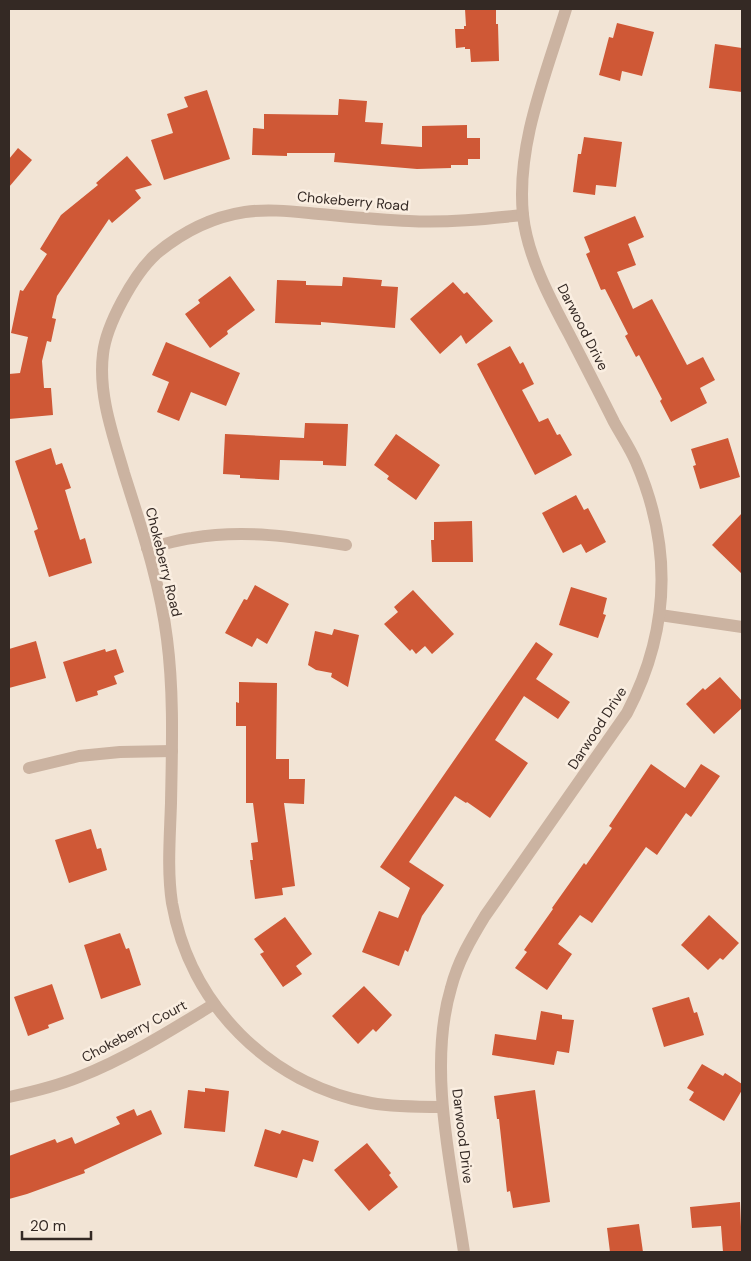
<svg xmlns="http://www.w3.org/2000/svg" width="751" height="1261" font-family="'DM Sans',sans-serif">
  <rect width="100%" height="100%" fill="#f2e4d5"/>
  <g fill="#cf5836">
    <polygon points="465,9 496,9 496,24 498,24 499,61 471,62 470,49 465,49 465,47 456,48 455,29 464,29 464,26 466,26"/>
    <polygon points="617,23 654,32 642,76 622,71 620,81 599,75 609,37 613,38"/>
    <polygon points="715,44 742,48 742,92 709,88"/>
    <polygon points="207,90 230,159 164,180 151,140 173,133 167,114 188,107 184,97"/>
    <polygon points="339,99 367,101 365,122 383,123 381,144 422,147 422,126 467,125 467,138 480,138 480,159 468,159 468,165 451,165 451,168 417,169 334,162 335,153 287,153 287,156 252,155 253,128 264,129 264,114 338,115"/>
    <polygon points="584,137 622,142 616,187 596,185 595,195 573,192 578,154 581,154"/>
    <polygon points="18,148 32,160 9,187 9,159"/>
    <polygon points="127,156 152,185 135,190 141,198 112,223 109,219 57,296 52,318 56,319 51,342 47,341 42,361 44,388 51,388 53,415 9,419 9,374 20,373 28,337 11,333 20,290 23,291 47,254 40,249 61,215 98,185 96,183"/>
    <polygon points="635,216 644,237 628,244 636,265 617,272 633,309 652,299 687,365 703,357 715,380 700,388 707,403 671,422 660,401 662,399 639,355 636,357 625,336 628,334 605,289 601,290 586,254 590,252 584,237"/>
    <polygon points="230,276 255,310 227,331 228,334 210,348 185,314 200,303 198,300"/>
    <polygon points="343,277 382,280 381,286 398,287 395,328 321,322 321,325 275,323 277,280 306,281 306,285 342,286"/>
    <polygon points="453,282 464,294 467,292 493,321 466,344 461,335 440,354 410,319"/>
    <polygon points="166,342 240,373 226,406 191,392 179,421 157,412 169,382 152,375"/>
    <polygon points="510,346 520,364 523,362 534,384 522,390 539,422 548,418 557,435 560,434 572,455 535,475 477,364"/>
    <polygon points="305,423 348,424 346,466 323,465 323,461 280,460 279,480 240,478 240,475 223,474 225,434 304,438"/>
    <polygon points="396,434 440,465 416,500 387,479 389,476 374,465"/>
    <polygon points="728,438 740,477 700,489 693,466 696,465 691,449"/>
    <polygon points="51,448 56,465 62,463 71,488 65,490 80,540 85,538 92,563 49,577 34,531 38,529 15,461"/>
    <polygon points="576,495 584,510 588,508 606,542 586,553 581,544 563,553 542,513"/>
    <polygon points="742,513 742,574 712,545"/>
    <polygon points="472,521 473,562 432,562 431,540 434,540 434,522"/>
    <polygon points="255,585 289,604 267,644 257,638 252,647 225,633 244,599 247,600"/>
    <polygon points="571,587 607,598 603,614 606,615 598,638 559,625"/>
    <polygon points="413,590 454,634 432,654 425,646 416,654 412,649 410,651 384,624 398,612 394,607"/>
    <polygon points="334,629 359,635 348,687 331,677 332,673 316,670 308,665 315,631 332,635"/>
    <polygon points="36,641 46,678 9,688 9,649"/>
    <polygon points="536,642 553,654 536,679 570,702 558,719 524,696 495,740 528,763 490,818 467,802 466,803 455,796 409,862 444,885 422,916 408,952 405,950 399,966 362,952 379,911 398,918 410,888 380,867"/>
    <polygon points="105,649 106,652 116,649 124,672 114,676 117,684 97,691 98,695 76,702 63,662"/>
    <polygon points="720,677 742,701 742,708 714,734 686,704 703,688 705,690"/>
    <polygon points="239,682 277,683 276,759 289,759 289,779 305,779 304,804 284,803 295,886 282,888 283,895 255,899 250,860 253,860 251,843 258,842 253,803 246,803 246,726 236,726 236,702 239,703"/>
    <polygon points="651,764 685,788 701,764 720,776 691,817 686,813 657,855 646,847 592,923 580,915 558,944 572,954 547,990 515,968 527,952 524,950 553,909 552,908 584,863 586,865 612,828 609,826"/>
    <polygon points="91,829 97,849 101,848 107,870 69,883 55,840"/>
    <polygon points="709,915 739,943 723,960 720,958 708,970 681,945"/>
    <polygon points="285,917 312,954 296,966 302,974 283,987 260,954 264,952 254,939"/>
    <polygon points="120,933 126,949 129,948 141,985 101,999 84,945"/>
    <polygon points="52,984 64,1019 48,1025 49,1028 28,1036 14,997"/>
    <polygon points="364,986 392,1015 376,1032 373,1029 358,1044 332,1016"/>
    <polygon points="689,997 694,1013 697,1012 704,1035 664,1047 652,1008"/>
    <polygon points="541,1011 562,1015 562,1019 574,1020 569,1053 557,1051 554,1065 492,1055 495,1034 536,1040"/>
    <polygon points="702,1064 723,1076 725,1073 742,1084 742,1090 724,1121 689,1100 694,1092 687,1088"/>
    <polygon points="205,1088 229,1091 225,1132 184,1128 188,1090 205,1092"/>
    <polygon points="535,1090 550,1202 513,1208 510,1191 507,1192 499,1119 497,1119 494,1096"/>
    <polygon points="134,1109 137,1116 151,1110 162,1134 84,1170 85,1173 27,1194 9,1199 9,1156 55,1139 57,1143 72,1137 75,1144 120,1124 116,1117"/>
    <polygon points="265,1129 280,1134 282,1130 319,1141 313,1162 303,1159 297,1178 254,1166"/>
    <polygon points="367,1143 391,1173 389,1175 398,1187 369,1211 334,1170"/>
    <polygon points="740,1202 742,1252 723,1252 721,1226 692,1228 690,1207"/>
    <polygon points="639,1224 643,1252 610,1252 607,1228"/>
  </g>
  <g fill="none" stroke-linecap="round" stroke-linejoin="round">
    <g stroke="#cbb3a1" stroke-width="12">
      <path d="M 147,548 C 162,545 177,540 192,538 C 244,529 295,537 346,545"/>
      <polyline points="660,615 742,627"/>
      <polyline points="29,768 79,756 120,752 172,751"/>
      <path d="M 9,1097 C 32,1092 57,1086 79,1077 C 127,1058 170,1031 214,1004"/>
      <path d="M 442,1107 C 418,1107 394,1107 371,1103 C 269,1084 190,1005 172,903 C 167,870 170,836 171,803 C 172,748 174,693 167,639 C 160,582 141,527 124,473 C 113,435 98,394 103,354 C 106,325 134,274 156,254 C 181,233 212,217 245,212 C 266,209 288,211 309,213 C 342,216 375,220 409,221 C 447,223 485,219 523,215"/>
      <path d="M 464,1252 C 452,1170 427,1069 451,988 C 458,961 471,939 485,916 L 627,713 C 670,631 673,548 636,462 C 630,448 621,435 614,422 C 599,392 584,363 569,334 C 550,299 527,255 523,215 C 516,145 546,74 566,9"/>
    </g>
  </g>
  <g text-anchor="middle" stroke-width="5" stroke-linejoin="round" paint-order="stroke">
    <g font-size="14" fill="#342924" stroke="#faeee1">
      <text transform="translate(353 201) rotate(5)" y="5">Chokeberry Road</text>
      <text transform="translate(583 327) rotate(63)" y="5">Darwood Drive</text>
      <text transform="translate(164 562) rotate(76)" y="5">Chokeberry Road</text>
      <text transform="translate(597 728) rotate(-57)" y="5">Darwood Drive</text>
      <text transform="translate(134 1031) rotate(-28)" y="5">Chokeberry Court</text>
      <text transform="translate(463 1136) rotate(83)" y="5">Darwood Drive</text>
    </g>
  </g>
  <rect width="751" height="1261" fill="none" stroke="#342924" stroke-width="20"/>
  <path d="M22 1231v8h69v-8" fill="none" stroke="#342924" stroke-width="2.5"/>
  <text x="30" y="1231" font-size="15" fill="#342924" stroke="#faeee1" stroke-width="4" paint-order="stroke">20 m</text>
</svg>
